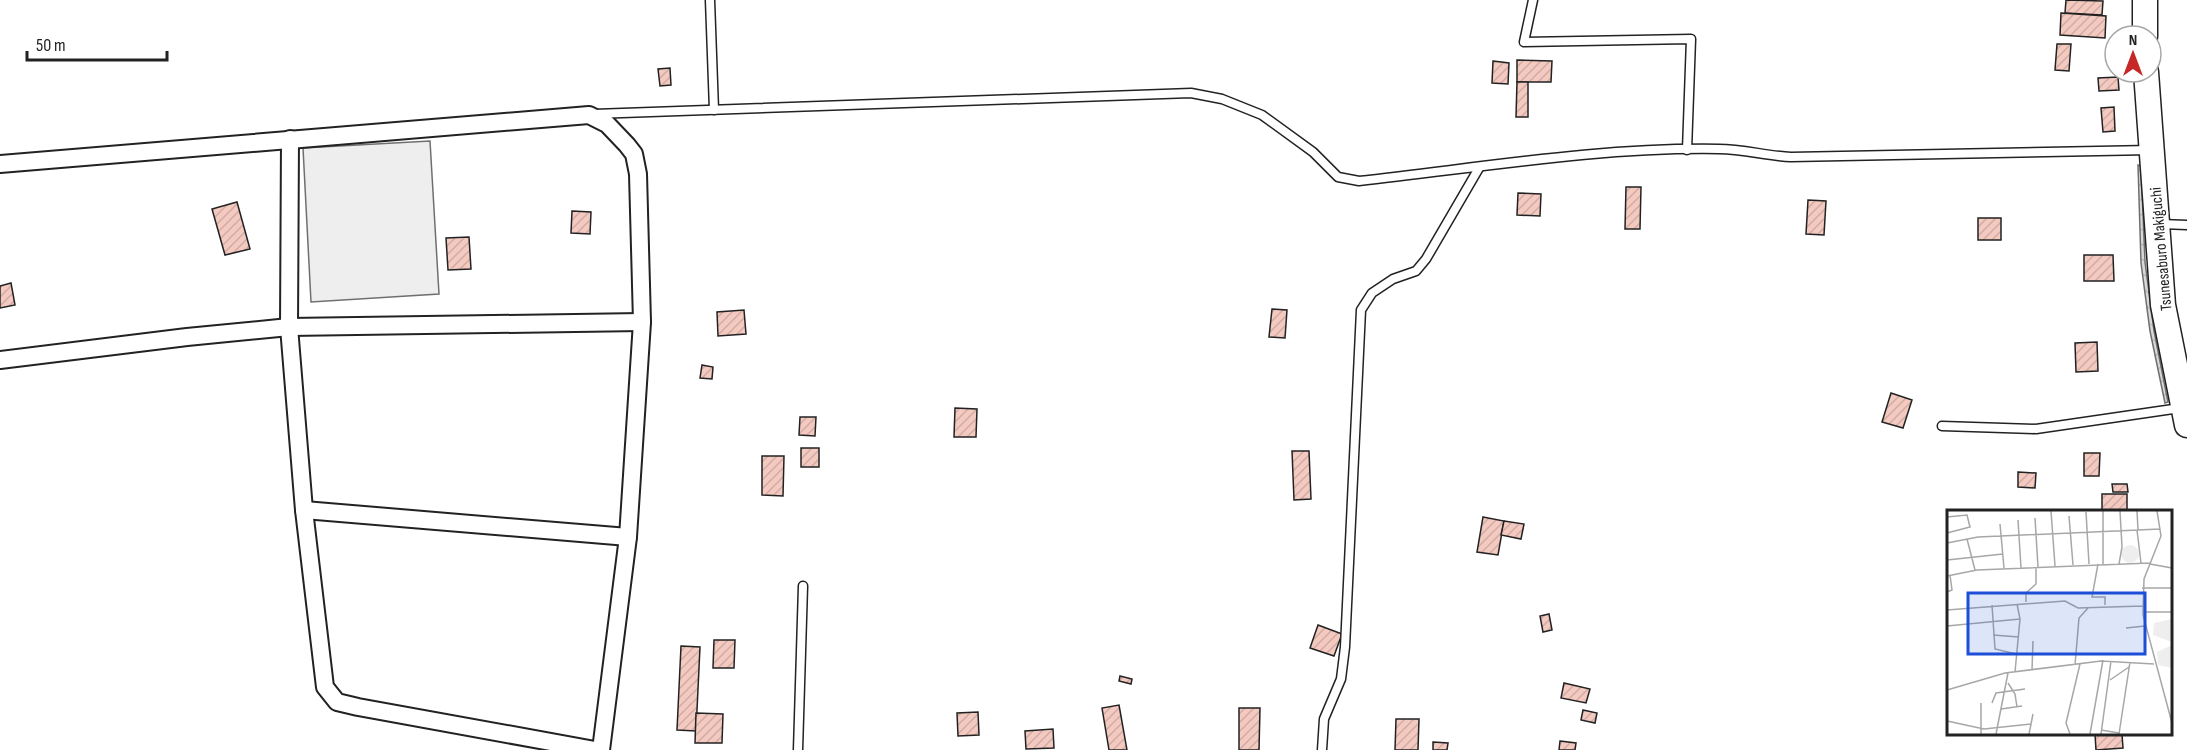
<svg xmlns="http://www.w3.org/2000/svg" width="2187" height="750" font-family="'Sofia Sans Condensed',sans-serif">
  <defs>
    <pattern id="water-waves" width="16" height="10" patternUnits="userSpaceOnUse" patternTransform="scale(1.5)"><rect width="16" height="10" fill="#d9d9d9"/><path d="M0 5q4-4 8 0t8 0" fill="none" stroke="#bababa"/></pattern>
    <pattern id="building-hatch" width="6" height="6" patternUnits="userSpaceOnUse" patternTransform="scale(1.5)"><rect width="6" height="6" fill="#f3c9c0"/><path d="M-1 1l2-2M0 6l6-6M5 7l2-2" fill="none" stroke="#d0aca5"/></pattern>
  </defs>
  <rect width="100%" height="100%" fill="#fff"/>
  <polygon fill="#eee" stroke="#6f6f6f" stroke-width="1.5" points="430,141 439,294 311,302 303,148"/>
  <polygon fill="url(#water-waves)" stroke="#6f6f6f" stroke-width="1.5" points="2138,165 2141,166 2145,262 2154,331 2168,402 2165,403 2150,331 2141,263"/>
  <g fill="url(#building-hatch)" stroke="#222" stroke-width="1.5">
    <polygon points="2066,0 2103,1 2102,15 2065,13"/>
    <polygon points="2061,13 2106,16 2105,38 2060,35"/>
    <polygon points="2057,44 2071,44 2069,71 2055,70"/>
    <polygon points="1517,60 1552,61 1551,82 1517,82"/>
    <polygon points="1493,61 1509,63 1508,84 1492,83"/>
    <polygon points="670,68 671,85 660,86 658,69"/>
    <polygon points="2118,77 2119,90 2099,91 2098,78"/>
    <polygon points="1517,82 1528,82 1528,117 1516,117"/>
    <polygon points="2114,107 2115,131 2103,132 2101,108"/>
    <polygon points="1626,187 1641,187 1640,229 1625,229"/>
    <polygon points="1518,193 1541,194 1540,216 1517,215"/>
    <polygon points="1808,200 1826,201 1824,235 1806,234"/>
    <polygon points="237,202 250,249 225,255 212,209"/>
    <polygon points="572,211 591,212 590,234 571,233"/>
    <rect x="1978" y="218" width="23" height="22"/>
    <polygon points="469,237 471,269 448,270 446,238"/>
    <polygon points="2084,255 2113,255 2114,281 2084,281"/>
    <polygon points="11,283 15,305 0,308 0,286"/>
    <polygon points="1272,309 1287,310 1285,338 1269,337"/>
    <polygon points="744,310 746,334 718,336 717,312"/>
    <polygon points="2097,342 2098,371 2076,372 2075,343"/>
    <polygon points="702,365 713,367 712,379 700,378"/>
    <polygon points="1891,393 1912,400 1903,428 1882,422"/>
    <polygon points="955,408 977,409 976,437 954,437"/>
    <polygon points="800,417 816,417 815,436 799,435"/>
    <rect x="801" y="448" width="18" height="19"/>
    <polygon points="1292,451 1309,451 1311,499 1294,500"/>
    <polygon points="2084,453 2100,453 2099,476 2084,476"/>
    <polygon points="762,456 784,456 783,496 762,495"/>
    <polygon points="2018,472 2036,473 2035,488 2018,487"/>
    <polygon points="2112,484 2127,484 2128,492 2113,492"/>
    <rect x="2102" y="494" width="25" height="18"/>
    <polygon points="1483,517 1504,521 1498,555 1477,552"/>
    <polygon points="1504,521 1524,524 1521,539 1501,535"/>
    <polygon points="1549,614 1552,630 1543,632 1540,616"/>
    <polygon points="1318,625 1342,634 1334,656 1310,648"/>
    <polygon points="714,640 735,640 734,668 713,668"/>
    <polygon points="681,646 700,647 696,731 677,730"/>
    <polygon points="1120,676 1132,679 1131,684 1119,681"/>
    <polygon points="1564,683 1590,689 1586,703 1561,698"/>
    <polygon points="1119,705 1127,750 1109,750 1102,708"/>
    <polygon points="1239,708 1260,708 1259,750 1239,750"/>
    <polygon points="1583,710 1597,713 1595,723 1581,720"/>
    <polygon points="978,712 979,735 958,736 957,713"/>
    <polygon points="696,713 723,714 722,743 695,743"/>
    <polygon points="1396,719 1419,719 1418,750 1395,750"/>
    <polygon points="1053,729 1054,748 1026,749 1025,731"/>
    <polygon points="2095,734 2122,734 2123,748 2096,750"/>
    <polygon points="1560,741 1576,743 1575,750 1559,750"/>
    <polygon points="1433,742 1448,743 1447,750 1433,750"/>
  </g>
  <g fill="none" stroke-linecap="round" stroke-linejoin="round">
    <defs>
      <g id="lane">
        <polyline points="710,0 714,110"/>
        <polyline points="1533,0 1524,42 1691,39 1687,150"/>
        <path d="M 594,114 L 1191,93 L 1222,99 L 1262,115 L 1313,152 L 1338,177 L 1359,181 C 1478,168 1599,147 1719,149 C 1743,149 1767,156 1791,157 L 2151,150"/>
        <polyline points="2161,224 2187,225"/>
        <polyline points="1942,426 2036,429 2180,408"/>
        <polyline points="798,750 803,586"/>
        <polyline points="1322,750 1324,719 1341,679 1345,647 1361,310 1372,293 1393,279 1416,271 1426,259 1479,168"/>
      </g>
      <g id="street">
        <polyline points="290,139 289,327 304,510 325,687 337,702 358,707 595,750"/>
        <polyline points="0,164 589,115 607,124 627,145 634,154 638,174 642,322 628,537 601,750"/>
        <polyline points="0,360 187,337 289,327 642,322"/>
        <polyline points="304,510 628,537"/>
      </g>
      <g id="secondary">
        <polyline points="2145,36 2145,0"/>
        <polyline points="2146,72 2163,305 2187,425"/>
      </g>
    </defs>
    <use href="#lane" stroke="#222" stroke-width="11"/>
    <use href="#street" stroke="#222" stroke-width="20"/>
    <use href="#secondary" stroke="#222" stroke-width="27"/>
    <use href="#lane" stroke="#fff" stroke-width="8"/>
    <use href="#street" stroke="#fff" stroke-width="16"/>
    <use href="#secondary" stroke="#fff" stroke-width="24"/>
  </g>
  <g text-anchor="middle" stroke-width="4.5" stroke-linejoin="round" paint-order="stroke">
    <g font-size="16" fill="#222" stroke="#fff">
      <text transform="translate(2160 249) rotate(-95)" y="6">Tsunesaburo Makiguchi</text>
    </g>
  </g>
  <g transform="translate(1947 510)">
    <rect width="225" height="225" fill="#fff"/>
    <path d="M174 44a9 9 0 1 1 18 0a9 9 0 1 1-18 0ZM 225,109 L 225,132 L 206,125 L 207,113 ZM 225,135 L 225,158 L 211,155 L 210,142 Z" fill="#eee"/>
    <path fill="none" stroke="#a7a7a7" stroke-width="1.5" d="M 104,1 L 108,56M 156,1 L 156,54M 190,1 L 191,20M 210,1 L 214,26 L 197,69 L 196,105 L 225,213M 139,2 L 142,54M 122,6 L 126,55M 0,7 L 20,5 L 23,17 L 0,23M 88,8 L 91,57M 71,10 L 74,58M 53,14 L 57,58M 190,20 L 194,53M 20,29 L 28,60M 0,33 L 31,27 L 213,19M 0,50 L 56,44M 151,54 L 145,87 L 158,87 L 158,95M 172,54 L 175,37 L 173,1M 203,54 L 225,58M 0,66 L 30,60 L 203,53M 195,78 L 225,78M 0,82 L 5,80 L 3,65M 79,92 L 79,83 L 89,74 L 89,57M 45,95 L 48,139 L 69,144M 0,100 L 118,91 L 131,98 L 196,96M 196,102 L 225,102M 0,116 L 73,109M 179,118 L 198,116M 46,125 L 72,127M 128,155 L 132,108 L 141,98M 85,160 L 86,131M 68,162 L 73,109 L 70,94M 163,170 L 182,157M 61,173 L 68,184 L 70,197M 0,180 L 58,163 L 154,151 L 207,154M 34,193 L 34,224M 45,193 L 49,183 L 78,179M 54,199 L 75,196M 0,211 L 37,219 L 84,214M 154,220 L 172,223M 49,224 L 61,163M 82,224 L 86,204M 123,224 L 119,213 L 133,154M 143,224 L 156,150M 154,224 L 164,151M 172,224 L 183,152"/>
    <path fill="#1d4ed8" fill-opacity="0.15" stroke="#1d4ed8" stroke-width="3" d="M 21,83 L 198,83 L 198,144 L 21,144 Z"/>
    <rect width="225" height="225" fill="none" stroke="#222" stroke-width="3"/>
  </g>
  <g transform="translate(2133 54)"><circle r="28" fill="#ffffff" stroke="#a7a7a7" stroke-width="1.5"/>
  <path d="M0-4.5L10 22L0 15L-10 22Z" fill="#c62828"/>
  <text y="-9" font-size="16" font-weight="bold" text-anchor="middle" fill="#222222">N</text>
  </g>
  <path d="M27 51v9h140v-9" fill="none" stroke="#222222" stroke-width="3"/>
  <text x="36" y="51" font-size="18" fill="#222222" stroke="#ffffff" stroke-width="4.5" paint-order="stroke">50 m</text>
</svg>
